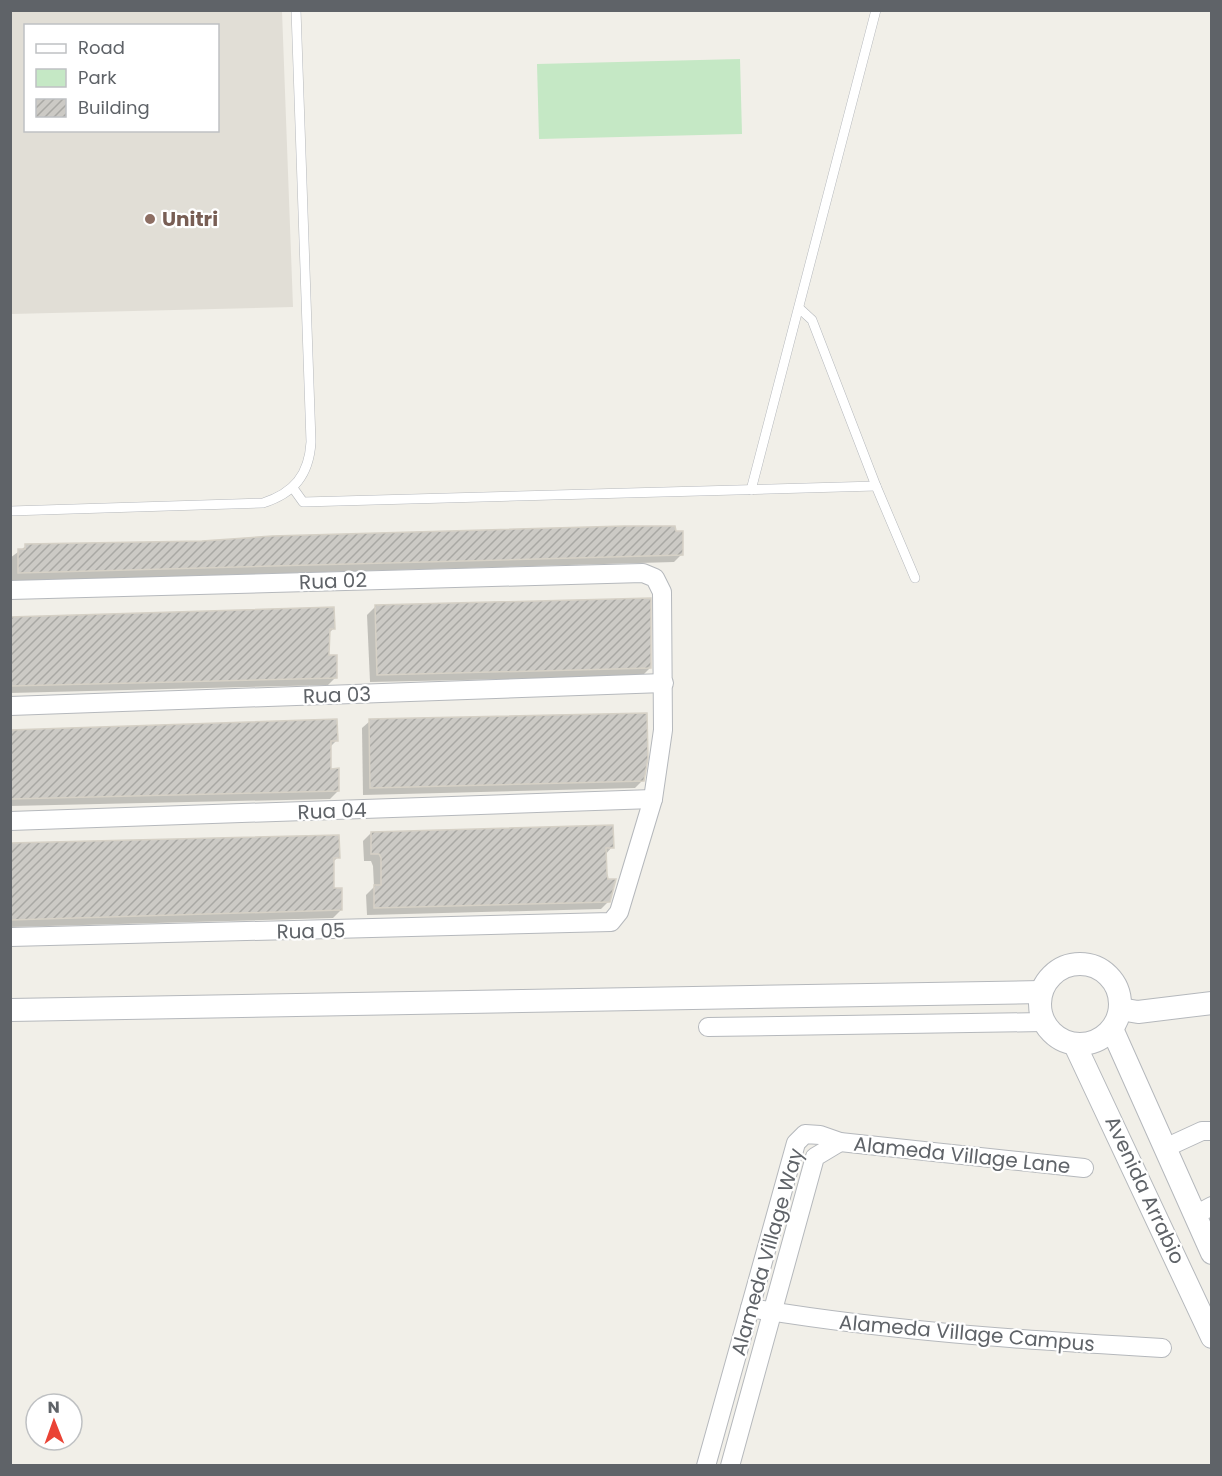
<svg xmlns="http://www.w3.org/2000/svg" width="1222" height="1476" font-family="Poppins,sans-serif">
  <defs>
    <pattern id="building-hatch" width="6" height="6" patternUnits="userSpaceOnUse" patternTransform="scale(1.5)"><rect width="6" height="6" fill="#cccac5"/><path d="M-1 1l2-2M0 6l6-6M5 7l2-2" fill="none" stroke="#a9a8a4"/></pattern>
  </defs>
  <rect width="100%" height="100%" fill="#f1efe8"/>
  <path fill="#e1ded6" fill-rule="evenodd" d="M 10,11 L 282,11 L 293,307 L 11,314 ZM 26,26 L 218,26 L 218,130 L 26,130 Z"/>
  <polygon fill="#c5e8c5" points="740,59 742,134 539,139 537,64"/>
  <g fill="#0003">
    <polygon points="26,546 682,554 674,562 10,581 10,558"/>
    <polygon points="375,607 650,668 642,676 370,682 367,615"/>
    <polygon points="10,619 334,628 328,634 328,657 336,677 328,685 10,693"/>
    <polygon points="370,721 643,780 635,788 363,795 362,728"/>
    <polygon points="10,731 336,741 329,748 330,770 338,791 330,799 10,806"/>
    <polygon points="371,833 612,847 605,855 609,901 601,909 367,915 366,895 374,887 373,866 371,861 364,861 363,841"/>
    <polygon points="10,845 338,857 332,863 333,890 341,910 333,918 10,927"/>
  </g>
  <g fill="url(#building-hatch)" stroke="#d6d1c6" stroke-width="1.5">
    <polygon points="624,526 675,526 676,531 683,531 683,555 18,573 18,549 25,549 25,544 202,541 272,536"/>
    <polygon points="651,598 651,668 377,675 375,605"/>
    <polygon points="334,607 335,629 330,629 329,655 337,655 337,678 10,686 10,617"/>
    <polygon points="647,713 648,758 644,781 370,788 369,719"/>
    <polygon points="337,719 338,741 331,741 331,769 339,768 339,791 10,799 10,730"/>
    <polygon points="613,825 614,848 606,848 607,874 608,879 616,879 610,902 374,908 374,885 381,885 381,858 379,854 371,854 371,832"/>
    <polygon points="339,835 340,858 334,858 334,888 342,888 342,910 10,920 10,843"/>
  </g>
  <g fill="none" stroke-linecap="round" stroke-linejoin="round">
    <defs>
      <g id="service">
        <polyline points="799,308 812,320 876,486 915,578"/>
        <polyline points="293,488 303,502 876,486"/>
        <polyline points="751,490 876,10"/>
        <path d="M 10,511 L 263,503 C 294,493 309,475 311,442 L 296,10"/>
      </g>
      <g id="minor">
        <polyline points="10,590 643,573 655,578 662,592 663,730 653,799 619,912 611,922 10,937"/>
        <polyline points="10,706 664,683"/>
        <polyline points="10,821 653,799"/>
        <polyline points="708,1027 1043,1022"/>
        <polyline points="1165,1148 1202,1131 1212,1131"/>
        <polyline points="1195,1215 1212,1206"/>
        <path d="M 750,1308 C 887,1331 1023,1340 1162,1348"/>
        <polyline points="706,1466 796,1143 805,1134 820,1135 840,1142 1084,1168"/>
        <polyline points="730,1466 815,1157 840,1142"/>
      </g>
      <g id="tertiary">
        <circle cx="1080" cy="1004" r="40"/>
        <polyline points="1120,1009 1138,1012 1212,1003"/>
        <polyline points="10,1010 1041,992"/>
        <polyline points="1112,1029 1212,1253"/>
        <polyline points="1075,1045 1212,1337"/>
      </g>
    </defs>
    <use href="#service" stroke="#b5b8bc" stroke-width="10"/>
    <use href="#minor" stroke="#b5b8bc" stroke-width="20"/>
    <use href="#tertiary" stroke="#b5b8bc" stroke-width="24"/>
    <use href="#service" stroke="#fff" stroke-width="9"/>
    <use href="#minor" stroke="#fff" stroke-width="18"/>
    <use href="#tertiary" stroke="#fff" stroke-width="22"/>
  </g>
  <circle fill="#8d6e63" stroke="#fff" stroke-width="2" cx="150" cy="219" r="6"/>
  <g text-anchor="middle" stroke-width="4.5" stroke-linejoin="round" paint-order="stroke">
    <g font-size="20" font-weight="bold" fill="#785e54" stroke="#fff" text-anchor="start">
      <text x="162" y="226">Unitri</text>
    </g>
    <g font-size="20" fill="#5f6368" stroke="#fff">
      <text transform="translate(333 581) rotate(-2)" y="7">Rua 02</text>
      <text transform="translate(337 695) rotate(-2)" y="7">Rua 03</text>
      <text transform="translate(332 811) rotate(-2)" y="7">Rua 04</text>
      <text transform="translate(311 931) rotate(-1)" y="7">Rua 05</text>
      <text transform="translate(962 1155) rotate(6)" y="7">Alameda Village Lane</text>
      <text transform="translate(1145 1190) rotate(65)" y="7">Avenida Arrabio</text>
      <text transform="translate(767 1252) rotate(-74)" y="7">Alameda Village Way</text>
      <text transform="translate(967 1333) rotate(5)" y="7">Alameda Village Campus</text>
    </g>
  </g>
  <rect width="1222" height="1476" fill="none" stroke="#5f6368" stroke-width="24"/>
  <rect x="24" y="24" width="195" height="108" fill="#ffffff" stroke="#bfc1c3" stroke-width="1.5"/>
  <rect x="36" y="44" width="30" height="9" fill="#ffffff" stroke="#bfc1c3" stroke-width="1.5"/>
  <text x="78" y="54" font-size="18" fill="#5f6368">Road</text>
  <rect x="36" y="69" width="30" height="18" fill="#c5e8c5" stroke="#bfc1c3" stroke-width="1.5"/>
  <text x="78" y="84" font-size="18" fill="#5f6368">Park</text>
  <rect x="36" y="99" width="30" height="18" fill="url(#building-hatch)" stroke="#bfc1c3" stroke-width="1.5"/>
  <text x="78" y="114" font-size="18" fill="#5f6368">Building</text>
  <g transform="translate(54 1422) rotate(359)"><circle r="28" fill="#ffffff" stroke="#bfc1c3" stroke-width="1.5"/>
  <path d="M0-4.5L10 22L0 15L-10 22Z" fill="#ea4335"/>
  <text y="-9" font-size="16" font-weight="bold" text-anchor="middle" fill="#5f6368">N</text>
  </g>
</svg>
